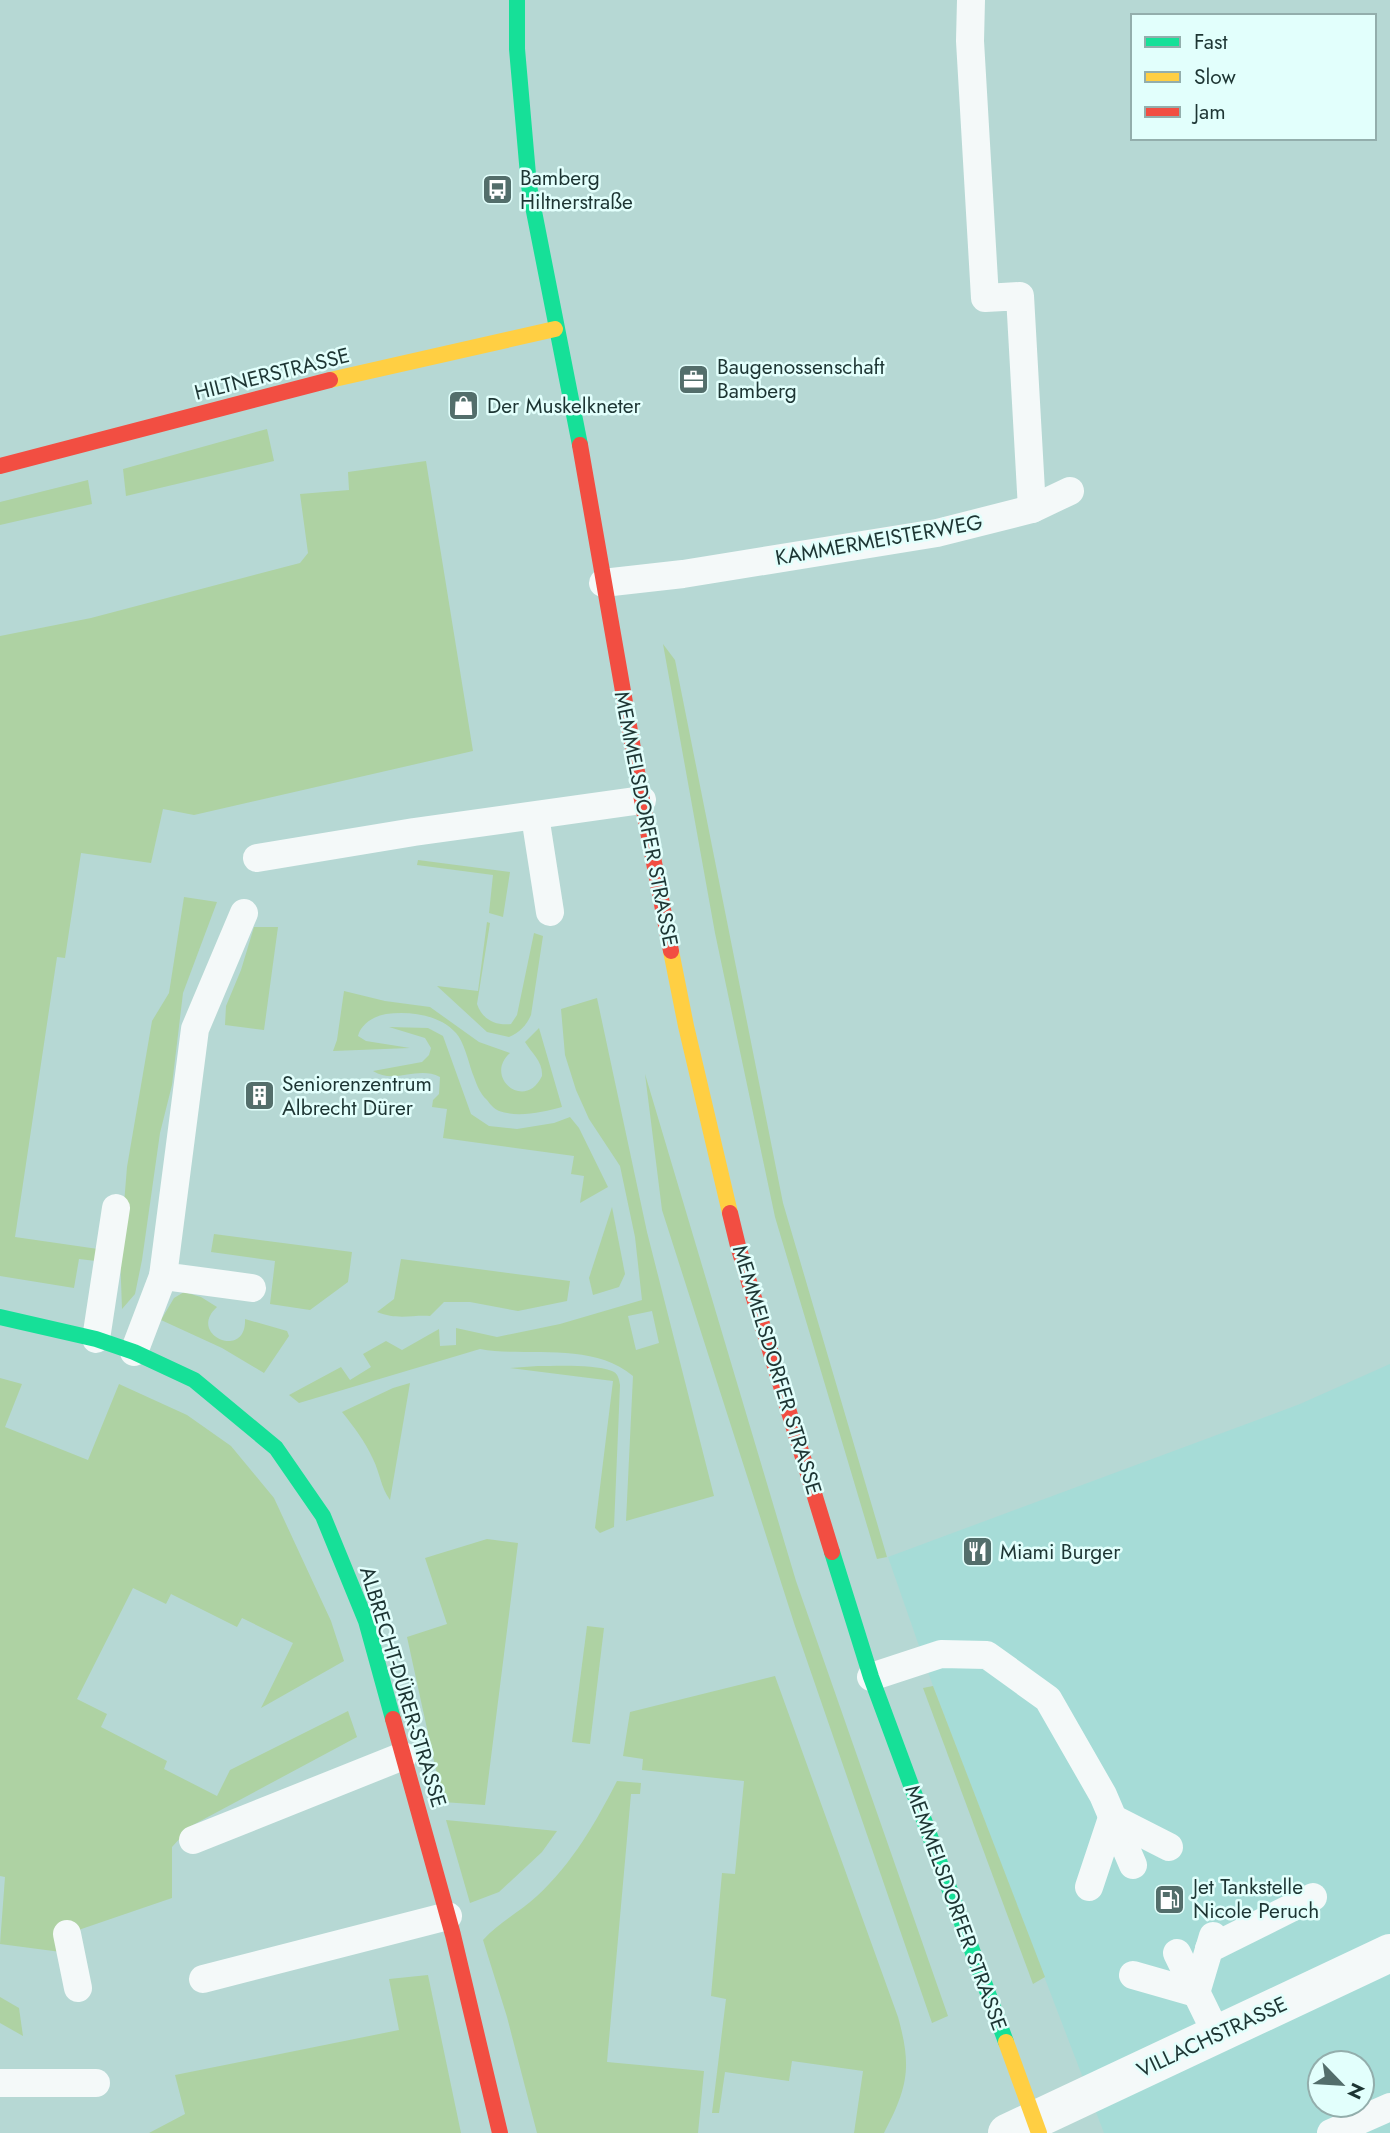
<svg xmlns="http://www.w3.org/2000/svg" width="1390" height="2133" font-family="Jost,sans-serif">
  <rect width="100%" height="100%" fill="#b6d8d4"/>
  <path fill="#a6dcd7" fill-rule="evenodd" d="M 1390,1364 L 1390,2133 L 1104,2133 L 933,1686 L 888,1557 L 1300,1404 ZM 1320,2063 L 1362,2063 L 1362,2105 L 1320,2105 Z"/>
  <g fill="#aed2a3" fill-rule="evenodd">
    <polygon points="267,429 274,461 126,496 123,469"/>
    <polygon points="426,461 473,751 194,815 163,809 151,863 81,853 65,958 57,957 15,1237 98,1249 96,1261 79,1259 74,1288 0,1276 0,636 91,618 300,563 308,553 300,494 349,490 348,472"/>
    <polygon points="88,480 92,504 0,525 0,502"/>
    <polygon points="663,644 675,660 783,1203 887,1557 877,1559 775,1217 715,933"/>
    <polygon points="418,860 510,872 503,917 489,913 493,875 417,865"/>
    <polygon points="184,897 217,902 183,993 172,1085 160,1133 142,1260 135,1294 122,1309 120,1253 127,1167 152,1021 169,993"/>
    <path d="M 487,922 L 490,923 L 477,1004 C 482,1019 495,1026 511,1024 L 517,1015 L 534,933 L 543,936 L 531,1015 C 526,1026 520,1032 509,1037 L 487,1032 L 437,986 L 478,991 Z"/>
    <polygon points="254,927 278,927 264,1030 225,1025 226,1006 241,970"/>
    <path d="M 344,991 L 385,1001 L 430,1007 L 479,1042 L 510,1053 C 483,1077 525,1112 542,1076 C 543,1061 532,1054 525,1042 L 539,1028 L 562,1107 C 544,1112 518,1118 499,1111 C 494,1109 490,1104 487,1100 C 479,1093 476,1082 472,1072 C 468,1060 464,1042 456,1033 C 439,1014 409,1011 386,1014 C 374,1016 361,1024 358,1036 L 366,1041 L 410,1048 L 333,1051 L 337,1040 Z"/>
    <path d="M 597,998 L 647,1232 L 714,1496 L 626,1521 L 633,1376 C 591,1341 530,1358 480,1349 L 299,1403 L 289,1395 L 341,1367 L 350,1380 L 371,1367 L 363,1354 L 386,1341 L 402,1350 L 439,1329 L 440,1346 L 456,1345 L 456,1328 L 497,1337 L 560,1324 L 642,1300 L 635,1237 L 620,1166 L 589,1119 L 576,1090 L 565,1055 L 561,1009 ZM 652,1311 L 659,1343 L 636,1350 L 628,1316 Z"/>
    <path d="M 389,1027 L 428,1028 L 443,1036 L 471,1114 L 489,1126 L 517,1129 L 554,1123 L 570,1117 L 579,1128 L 608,1187 L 580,1203 L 584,1176 L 571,1174 L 574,1156 L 443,1138 L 447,1109 L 432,1107 L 433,1100 L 439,1094 L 440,1077 C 417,1065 395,1085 373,1071 L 422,1062 L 429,1055 L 431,1048 L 425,1038 Z"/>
    <polygon points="645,1074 796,1581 948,2016 932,2023 795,1626 662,1210"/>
    <polygon points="612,1207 625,1274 619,1287 593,1295 589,1278"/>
    <polygon points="214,1234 352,1252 348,1282 310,1310 270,1304 275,1261 211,1252"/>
    <path d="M 401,1259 L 570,1281 L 567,1301 L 518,1311 L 470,1302 L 444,1302 L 430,1316 C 410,1315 397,1320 377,1312 L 394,1299 Z"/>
    <path d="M 184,1292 L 201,1297 L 217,1307 C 186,1335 247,1361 245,1319 L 287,1331 L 289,1336 L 264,1373 L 222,1348 L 161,1320 L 174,1298 Z"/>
    <path d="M 538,1366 C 557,1366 594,1364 612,1371 C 618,1373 619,1379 620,1385 L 614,1527 L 600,1533 L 595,1528 L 613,1381 L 510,1368 Z"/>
    <polygon points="0,1378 22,1384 5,1427 88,1460 119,1384 187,1415 231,1446 274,1498 331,1621 344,1661 261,1708 293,1643 242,1618 237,1627 171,1594 166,1604 133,1588 77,1699 107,1714 101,1727 167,1761 164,1769 217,1796 230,1770 348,1711 357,1737 191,1826 172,1847 172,1898 58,1937 61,1952 0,1944 5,1877 0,1876"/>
    <path d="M 410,1383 L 390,1500 C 381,1488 380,1473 373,1459 C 365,1441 354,1427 342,1412 L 393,1388 Z"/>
    <polygon points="487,1539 518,1543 485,1805 443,1802 407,1637 447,1624 425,1558"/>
    <polygon points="587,1626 604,1628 590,1744 572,1742"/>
    <path d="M 775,1676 L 898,2017 C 912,2067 908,2087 884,2133 L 854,2133 L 863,2071 L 792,2061 L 789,2081 L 725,2072 L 719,2113 L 712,2113 L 726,1999 L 711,1996 L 722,1873 L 735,1874 L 744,1781 L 642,1770 L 643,1759 L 623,1756 L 630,1712 Z"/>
    <polygon points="933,1686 1045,1977 1033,1984 923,1688"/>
    <path d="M 617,1781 L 641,1783 L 640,1794 L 631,1794 L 607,2062 L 704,2071 L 698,2133 L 537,2133 L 507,2017 L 483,1940 C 499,1922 520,1912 537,1896 C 572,1864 596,1822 617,1781 Z"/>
    <polygon points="446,1820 557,1831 542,1852 499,1892 470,1903"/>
    <polygon points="428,1975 461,2133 149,2133 185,2114 175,2075 399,2030 389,1979"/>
    <polygon points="0,1997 19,2008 23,2036 0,2023"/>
  </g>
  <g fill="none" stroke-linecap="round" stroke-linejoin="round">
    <g stroke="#f4f9f9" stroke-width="28">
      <polyline points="971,0 970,41 985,298 1020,296 1032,509"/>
      <polyline points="603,583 683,574 937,533 1032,509 1070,491"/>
      <polyline points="535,816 550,912"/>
      <polyline points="257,858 414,832 642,800"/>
      <polyline points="244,913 195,1029 163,1276 252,1288"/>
      <polyline points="96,1339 116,1208"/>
      <polyline points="134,1352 163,1276"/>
      <polyline points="871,1677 941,1654 987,1655 1048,1699 1103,1795 1133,1865"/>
      <polyline points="193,1840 403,1756"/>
      <polyline points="1089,1887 1112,1818 1169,1847"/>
      <polyline points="67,1934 78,1988"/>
      <polyline points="1209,1949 1313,1897"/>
      <polyline points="1177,1953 1217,2035"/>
      <polyline points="1133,1975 1196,1993 1213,1936"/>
      <polyline points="203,1979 448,1916"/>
      <polyline points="0,2083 96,2083"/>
      <polyline points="1331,2133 1390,2107"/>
    </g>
    <polyline stroke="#f4f9f9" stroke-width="38" points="1007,2133 1390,1953"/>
    <g stroke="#16e098" stroke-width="16">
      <polyline points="517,0 517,49 529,186 580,445"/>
      <polyline points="0,1317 96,1339 134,1352 194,1380 276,1448 323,1516 366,1621 393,1719"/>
      <polyline points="832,1552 871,1677 1006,2042"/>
    </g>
    <g stroke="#ffcf43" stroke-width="16">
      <polyline points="330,380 555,329"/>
      <polyline points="671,951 686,1026 730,1213"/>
      <polyline points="1006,2042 1039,2133"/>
    </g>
    <g stroke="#f24e42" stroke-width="16">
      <polyline points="580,445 642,800 671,951"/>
      <polyline points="0,466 330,380"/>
      <polyline points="730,1213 738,1246 832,1552"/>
      <polyline points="393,1719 453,1935 500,2133"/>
    </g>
  </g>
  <defs>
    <symbol id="bus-square" viewBox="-11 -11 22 22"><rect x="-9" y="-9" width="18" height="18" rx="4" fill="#536e6b" stroke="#e2fffc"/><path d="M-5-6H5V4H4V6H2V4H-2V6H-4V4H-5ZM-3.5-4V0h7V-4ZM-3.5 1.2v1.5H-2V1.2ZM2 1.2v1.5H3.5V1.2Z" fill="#fff"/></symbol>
    <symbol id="office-square" viewBox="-11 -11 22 22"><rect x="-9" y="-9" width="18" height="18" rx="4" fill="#536e6b" stroke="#e2fffc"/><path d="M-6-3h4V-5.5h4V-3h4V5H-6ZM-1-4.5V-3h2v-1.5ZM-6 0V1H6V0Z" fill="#fff"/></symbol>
    <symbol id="shop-square" viewBox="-11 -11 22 22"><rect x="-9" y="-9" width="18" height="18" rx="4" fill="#536e6b" stroke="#e2fffc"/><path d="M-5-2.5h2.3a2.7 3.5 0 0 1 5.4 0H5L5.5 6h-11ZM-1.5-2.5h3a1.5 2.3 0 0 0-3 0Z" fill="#fff"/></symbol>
    <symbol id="building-square" viewBox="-11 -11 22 22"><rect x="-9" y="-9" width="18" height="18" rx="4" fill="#536e6b" stroke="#e2fffc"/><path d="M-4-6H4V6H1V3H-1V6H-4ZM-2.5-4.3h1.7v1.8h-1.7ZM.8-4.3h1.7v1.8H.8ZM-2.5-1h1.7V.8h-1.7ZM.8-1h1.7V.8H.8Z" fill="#fff"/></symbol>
    <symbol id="restaurant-square" viewBox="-11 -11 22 22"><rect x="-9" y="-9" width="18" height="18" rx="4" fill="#536e6b" stroke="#e2fffc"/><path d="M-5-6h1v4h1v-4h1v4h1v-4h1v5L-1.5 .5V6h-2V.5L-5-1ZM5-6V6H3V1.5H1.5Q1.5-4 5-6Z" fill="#fff"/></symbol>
    <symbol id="fuel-square" viewBox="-11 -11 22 22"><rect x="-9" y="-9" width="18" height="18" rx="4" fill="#536e6b" stroke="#e2fffc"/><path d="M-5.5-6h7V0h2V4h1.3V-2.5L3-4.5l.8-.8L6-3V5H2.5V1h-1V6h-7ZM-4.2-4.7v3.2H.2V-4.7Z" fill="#fff"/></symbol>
  </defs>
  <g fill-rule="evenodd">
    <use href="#bus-square" x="480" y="172" width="35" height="35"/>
    <use href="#office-square" x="676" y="362" width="35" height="35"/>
    <use href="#shop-square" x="446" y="388" width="35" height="35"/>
    <use href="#building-square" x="242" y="1078" width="35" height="35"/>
    <use href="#restaurant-square" x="960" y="1534" width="35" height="35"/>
    <use href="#fuel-square" x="1152" y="1882" width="35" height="35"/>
  </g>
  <g text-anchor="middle" stroke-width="5" stroke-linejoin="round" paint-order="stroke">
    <g font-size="21" fill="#1d3533" stroke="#e2fffc" text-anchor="start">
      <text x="520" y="185">Bamberg<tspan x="520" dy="24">Hiltnerstraße</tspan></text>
      <text x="717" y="374">Baugenossenschaft<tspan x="717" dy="24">Bamberg</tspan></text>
      <text x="487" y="413">Der Muskelkneter</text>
      <text x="282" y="1091">Seniorenzentrum<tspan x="282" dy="24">Albrecht Dürer</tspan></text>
      <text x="1000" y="1559">Miami Burger</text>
      <text x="1193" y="1894">Jet Tankstelle<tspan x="1193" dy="24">Nicole Peruch</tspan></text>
    </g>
    <g font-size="21" fill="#1d3533" stroke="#e2fffc">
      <text transform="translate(272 374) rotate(-14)" y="7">HILTNERSTRASSE</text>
      <text transform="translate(879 540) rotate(-10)" y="7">KAMMERMEISTERWEG</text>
      <text transform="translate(646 819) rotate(79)" y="7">MEMMELSDORFER STRASSE</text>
      <text transform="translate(777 1370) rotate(73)" y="7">MEMMELSDORFER STRASSE</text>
      <text transform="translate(403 1687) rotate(73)" y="7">ALBRECHT-DÜRER-STRASSE</text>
      <text transform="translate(956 1908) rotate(70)" y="7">MEMMELSDORFER STRASSE</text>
      <text transform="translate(1212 2037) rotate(-25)" y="7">VILLACHSTRASSE</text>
    </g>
  </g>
  <rect x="1131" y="14" width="245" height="126" fill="#e2fffc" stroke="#93aeac" stroke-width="2"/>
  <rect x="1145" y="37" width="35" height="10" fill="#16e098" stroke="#93aeac" stroke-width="2"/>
  <text x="1194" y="49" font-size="21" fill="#1d3533">Fast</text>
  <rect x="1145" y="72" width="35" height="10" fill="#ffcf43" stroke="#93aeac" stroke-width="2"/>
  <text x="1194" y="84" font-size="21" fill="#1d3533">Slow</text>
  <rect x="1145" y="107" width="35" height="10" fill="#f24e42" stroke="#93aeac" stroke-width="2"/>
  <text x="1194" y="119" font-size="21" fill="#1d3533">Jam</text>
  <g transform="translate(1341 2084) rotate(115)"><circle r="33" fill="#e2fffc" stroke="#93aeac" stroke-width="2"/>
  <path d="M0-5L12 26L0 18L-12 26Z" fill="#536e6b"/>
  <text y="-10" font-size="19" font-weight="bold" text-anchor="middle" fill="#1d3533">N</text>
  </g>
</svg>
